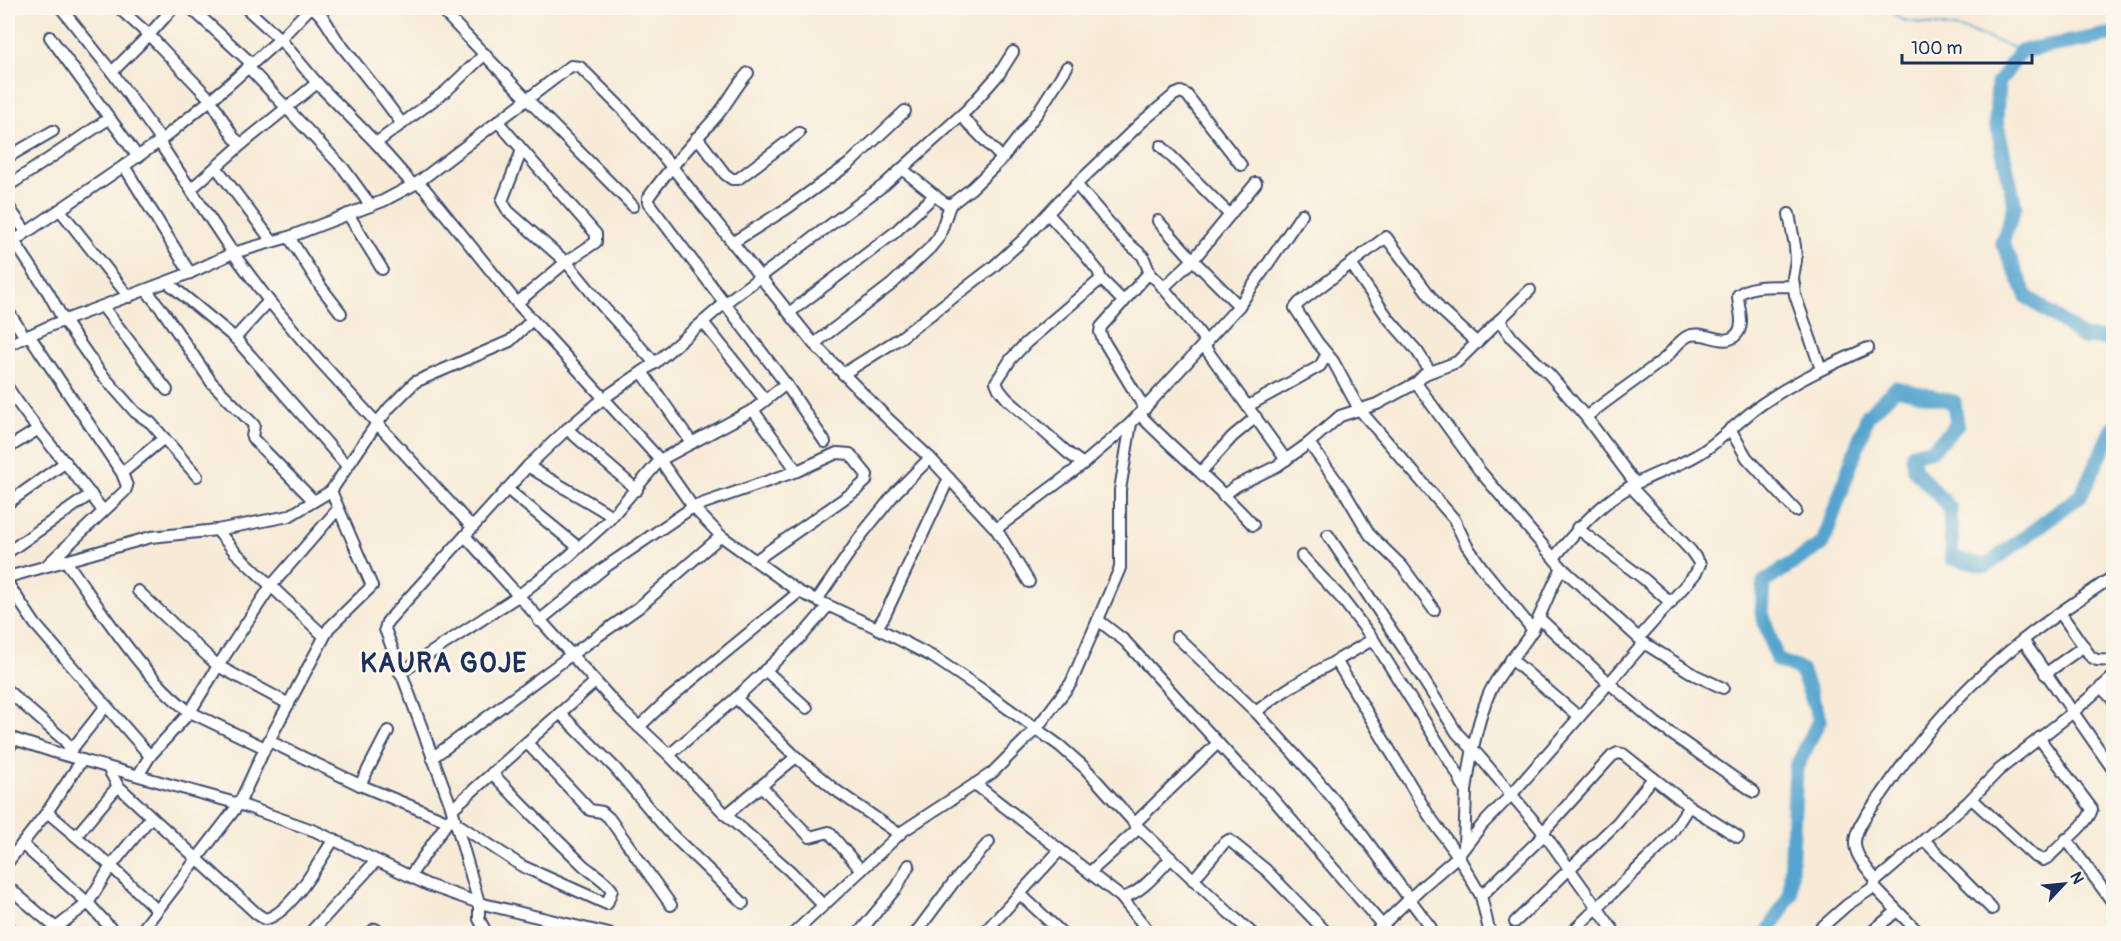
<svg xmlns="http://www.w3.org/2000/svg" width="2121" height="941" font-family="Pangolin,sans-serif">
  <rect width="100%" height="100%" fill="#fbf7ec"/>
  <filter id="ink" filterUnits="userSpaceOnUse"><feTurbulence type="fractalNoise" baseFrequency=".0167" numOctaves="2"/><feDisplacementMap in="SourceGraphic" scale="12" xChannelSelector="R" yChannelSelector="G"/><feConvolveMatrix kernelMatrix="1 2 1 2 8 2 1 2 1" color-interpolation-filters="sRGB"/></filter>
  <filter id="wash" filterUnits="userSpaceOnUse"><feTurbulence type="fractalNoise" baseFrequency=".008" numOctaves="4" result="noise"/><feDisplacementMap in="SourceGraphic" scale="24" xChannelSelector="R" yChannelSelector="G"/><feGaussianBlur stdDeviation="1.35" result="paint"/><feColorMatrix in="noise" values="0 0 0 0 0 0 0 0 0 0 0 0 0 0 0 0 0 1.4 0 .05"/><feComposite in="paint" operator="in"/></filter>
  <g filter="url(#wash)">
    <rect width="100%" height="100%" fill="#f7ebd7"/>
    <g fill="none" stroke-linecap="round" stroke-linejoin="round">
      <polyline stroke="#55a4cf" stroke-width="2" points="1887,8 1902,20 1967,30 2021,51"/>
      <g stroke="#55a4cf" stroke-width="15">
        <polyline points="2114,34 2021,51 1998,83 1996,121 2015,206 2002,242 2027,297 2083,337 2112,339 2114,341"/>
        <polyline points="1767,934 1790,895 1796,768 1820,719 1801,670 1777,660 1762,613 1764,582 1823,543 1868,415 1896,388 1954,402 1957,425 1933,449 1913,454 1914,469 1950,508 1952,558 1986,566 2081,495 2114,427"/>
      </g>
    </g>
  </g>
  <g filter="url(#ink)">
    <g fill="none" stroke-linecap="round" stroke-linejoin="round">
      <defs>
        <g id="minor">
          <polyline points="61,8 112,72 161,140"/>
          <polyline points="119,8 149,35 211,100 234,138 242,144"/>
          <polyline points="191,8 252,64"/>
          <polyline points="246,8 280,39 317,83 376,143 413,185"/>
          <path d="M 313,8 C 327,18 330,32 341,45 C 362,71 383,97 402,124"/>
          <polyline points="440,8 528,100 633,206"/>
          <polyline points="50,37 138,157"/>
          <polyline points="248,67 344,169 371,206"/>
          <polyline points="112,72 149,35 173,8"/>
          <path d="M 748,73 C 735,87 728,103 715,118 C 692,144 668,169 648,198 L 648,202 L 786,384 L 825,442"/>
          <polyline points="961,116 1002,158"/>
          <polyline points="498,122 596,234 596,242 566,262 517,303"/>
          <polyline points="697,137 725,174 732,179 738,179 799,133"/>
          <polyline points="159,142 233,253 269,301 319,360 472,527"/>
          <polyline points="376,143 446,91 485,54"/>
          <polyline points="1161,146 1230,215"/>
          <polyline points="522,150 502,201 508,211 568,264 605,309 655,363"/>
          <polyline points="8,157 53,131"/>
          <polyline points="124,166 190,273"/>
          <polyline points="216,167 272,241"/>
          <polyline points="902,169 943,202 950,205"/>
          <polyline points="417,183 571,66 580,67 625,112 672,167 814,344 888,419 930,458 996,529 1029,582"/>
          <polyline points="1076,184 1122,238 1143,256 1151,276 1157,280 1180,308 1207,343"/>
          <polyline points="8,186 110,118"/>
          <polyline points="191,189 242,144 317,83"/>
          <polyline points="8,206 26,232"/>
          <polyline points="60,210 129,297"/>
          <polyline points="348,214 382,269"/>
          <polyline points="1048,214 1082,251 1098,271 1101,279 1124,302"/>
          <polyline points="1789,214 1795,246 1796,260 1793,278 1795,295 1821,369"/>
          <polyline points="1158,221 1195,262 1239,306"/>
          <polyline points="289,237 321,287 341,313"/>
          <polyline points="14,241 48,292 64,321 99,371 135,412 151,423 197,476"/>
          <polyline points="732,243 786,209 849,164 905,111"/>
          <polyline points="8,245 159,142 225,88 280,39 310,8"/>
          <polyline points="1351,264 1388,318 1417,351 1430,371"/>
          <polyline points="167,282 235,338 347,466"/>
          <polyline points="1163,288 1193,260 1256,183"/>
          <polyline points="146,290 163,311 212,383 254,425 252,437 254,440 314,501"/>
          <polyline points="103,307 167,390"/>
          <polyline points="8,311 25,337"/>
          <polyline points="789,313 894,233 935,195"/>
          <polyline points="1499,320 1512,338 1549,374 1586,417 1635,483"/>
          <polyline points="703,322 765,400"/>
          <polyline points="29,335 122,473 127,486 125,491 48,564"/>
          <polyline points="235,338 269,301"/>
          <polyline points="1477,343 1440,309 1386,237 1299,303 1295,308 1318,343 1333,361 1359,409 1454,519 1467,546 1483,569 1533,630"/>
          <polyline points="814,344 892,284 930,248 939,237 950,205 972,188 1001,160 1038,112 1067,67"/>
          <polyline points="8,345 52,325 190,273 233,253 289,237 383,201 417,183 424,188 517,303 660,460 693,507 721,536 799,592 877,628 933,657 981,689 1060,746 1085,768 1139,828 1229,913 1253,934"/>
          <polyline points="1204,346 1286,460"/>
          <polyline points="642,372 692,443"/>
          <polyline points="843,374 900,338 993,267 1023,240 1060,200 1143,121 1174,95 1181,92 1187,95 1241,165"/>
          <polyline points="1416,383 1479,470 1562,568 1644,643 1695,675 1723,688"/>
          <path d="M 8,388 C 36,432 73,469 103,511"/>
          <polyline points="1248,406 1320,366 1327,354"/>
          <polyline points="1145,409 1103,340 1100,332 1101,327 1146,276 1151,276"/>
          <polyline points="753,410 797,471"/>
          <path d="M 1139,414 C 1176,452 1218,486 1253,525"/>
          <path d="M 1586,417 C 1611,397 1638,379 1664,359 C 1672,352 1678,341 1688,336 C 1703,329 1724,348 1736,335 C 1746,325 1738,308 1738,295 C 1753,283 1776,287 1794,286"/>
          <polyline points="567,429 637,490"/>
          <polyline points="1730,429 1747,458 1796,511"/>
          <polyline points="1309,443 1344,491 1370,535 1402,566 1434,610"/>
          <polyline points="8,448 37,430"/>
          <polyline points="1083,464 1068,453 1007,399 999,389 996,382 1011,359 1026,343 1101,279"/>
          <path d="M 528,466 C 556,484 585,499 612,516"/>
          <polyline points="1201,472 1232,437 1256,417"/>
          <polyline points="122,473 164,438"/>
          <polyline points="1631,487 1691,551 1700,564 1696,573 1639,638"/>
          <polyline points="507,489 578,547"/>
          <polyline points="1223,496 1236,486 1277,466 1309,443 1340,416 1377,404 1416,383 1425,374 1457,362 1530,290"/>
          <polyline points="8,503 66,462"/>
          <polyline points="1577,528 1644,579 1671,603"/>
          <polyline points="996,529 1083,464 1131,423"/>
          <polyline points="217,530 235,552 324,636"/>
          <polyline points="1328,535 1406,652 1457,733 1479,756 1543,832 1616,934"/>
          <polyline points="465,536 621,710 669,755 726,815 790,871 823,905"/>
          <polyline points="8,552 91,494"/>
          <polyline points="1302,556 1342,599 1373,639 1457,773 1466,792 1464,847"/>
          <path d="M 1554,558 C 1578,528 1604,499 1639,482 C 1660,471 1685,464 1705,450 C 1725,436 1742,418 1762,404 C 1795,381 1832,364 1868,348"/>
          <path d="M 65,560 C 100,608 143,678 190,712 L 265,748"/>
          <polyline points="8,577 151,537 217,530 289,516 331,491 377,423 390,407 415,382 510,341 532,320"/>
          <polyline points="8,584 35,624 150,756"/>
          <polyline points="138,591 218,666 289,704"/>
          <polyline points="817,600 863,533 896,492 930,458"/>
          <polyline points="2061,614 2091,657 2097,660 2114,661"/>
          <polyline points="1539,618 1609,683 1656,723 1754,792"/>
          <polyline points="1098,620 1125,641 1240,767 1268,793 1390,934"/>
          <polyline points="539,621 604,568 693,507 797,471 837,453 850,454 867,475 866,481 855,491 756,560"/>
          <polyline points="877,628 885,615 949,478"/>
          <polyline points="1177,637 1256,712 1314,776 1352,821 1431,928"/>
          <polyline points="2023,640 2114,771"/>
          <polyline points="1511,659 1579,717"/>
          <polyline points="1337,662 1428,814 1458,856 1481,896 1490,934"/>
          <polyline points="765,670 807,708"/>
          <polyline points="400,673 518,596 568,557 608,521 660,460 753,410 786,384"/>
          <polyline points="2045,674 2084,646"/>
          <polyline points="2101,687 2114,701"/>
          <polyline points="8,691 64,740 71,749"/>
          <polyline points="736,698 796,757 834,789 899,834"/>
          <path d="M 1256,712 C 1292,682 1334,664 1373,639"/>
          <polyline points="560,713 615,768 668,831 743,903"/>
          <polyline points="639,727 665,702 799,592"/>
          <polyline points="8,737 57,753 239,804 315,831 428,885 479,903 609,934"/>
          <polyline points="269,741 360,785 447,821"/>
          <polyline points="527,743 590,810 602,812 609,818 671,905"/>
          <polyline points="8,750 14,739"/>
          <polyline points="69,753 106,706"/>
          <polyline points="669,755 736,698 803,635 828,606"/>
          <polyline points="432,758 571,655 638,608 721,536"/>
          <path d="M 108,768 L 118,786 L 257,914 L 265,919 C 291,914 319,861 334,839"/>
          <polyline points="139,774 150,756 190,712 218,666 271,586 338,509"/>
          <polyline points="975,784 1121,897 1151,934"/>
          <polyline points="360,785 388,731"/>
          <polyline points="761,786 810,837 829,832 861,870"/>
          <path d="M 1466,791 C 1470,760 1476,726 1488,696 C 1498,672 1519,653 1532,631 C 1544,610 1550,588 1562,568"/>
          <path d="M 1972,799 L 2034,856 L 2043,860 L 2049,857 C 2060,844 2088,825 2092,809 L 2039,738"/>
          <polyline points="452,809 595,682"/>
          <polyline points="47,812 111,866 157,910"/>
          <polyline points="726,815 796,757"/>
          <path d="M 456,823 L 522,866 L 607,904 L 612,890 C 605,880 594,874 584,866 C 553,836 522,805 492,773"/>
          <polyline points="1134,824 1218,743"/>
          <polyline points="1543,832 1612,756 1618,753 1623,754 1689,806 1738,837"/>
          <polyline points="76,836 118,786"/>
          <polyline points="2066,839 2114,904"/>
          <polyline points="1925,841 1992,909"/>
          <polyline points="22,844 88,903 116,934"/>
          <polyline points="8,862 47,812 82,760"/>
          <polyline points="1090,872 1139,828"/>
          <polyline points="410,876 451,817"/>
          <polyline points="1193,880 1224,843 1229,840 1266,870 1328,934"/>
          <path d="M 1876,881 C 1869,869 1854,857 1855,841 C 1857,824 1872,808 1882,794 C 1915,745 1954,698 1999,660 C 2034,629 2075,602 2114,576"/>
          <polyline points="8,887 56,928 88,903 111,866 151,817"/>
          <polyline points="1874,887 1920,934"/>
          <polyline points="1020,894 1063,934"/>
          <polyline points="1481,896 1545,834"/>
          <path d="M 1121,897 C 1137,898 1160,870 1171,858"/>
          <polyline points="1515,922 1618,822 1653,778"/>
          <polyline points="8,926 15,934"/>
          <polyline points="139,934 239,804 265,748 329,628 372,586 331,491"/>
          <polyline points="309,934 376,861"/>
          <polyline points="369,934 375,929 383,934"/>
          <polyline points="487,934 479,919 479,903 452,809 385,629 387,622 528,466 567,429 604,398 655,363 725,303 884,185 968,109 999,74 1013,52"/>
          <polyline points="793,934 903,831 992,773 1036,729 1071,683 1120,568 1120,490 1131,423 1239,306 1302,214"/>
          <polyline points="858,934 897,887 909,865"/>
          <polyline points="915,934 953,883 989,842"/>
          <polyline points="983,934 1060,850"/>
          <polyline points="1373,934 1422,887 1458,856 1482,825 1512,794 1644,643"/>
          <polyline points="1570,934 1658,849 1669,837 1689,806"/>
          <polyline points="1814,934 1847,905 1874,887 1876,881 1968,802 1999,770 2072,713 2114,676"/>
          <polyline points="1869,934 1897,911"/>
        </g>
      </defs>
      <use href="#minor" stroke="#3c4b70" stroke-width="14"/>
      <use href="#minor" stroke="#fff" stroke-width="10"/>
    </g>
  </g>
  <g text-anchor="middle" stroke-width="6" stroke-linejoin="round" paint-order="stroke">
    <g font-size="27" font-weight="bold" letter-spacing="1.5" fill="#1b2f5e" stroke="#fbf7ec">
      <text x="444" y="672">KAURA GOJE</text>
    </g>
  </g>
  <rect width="2121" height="941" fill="none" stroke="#fbf7ec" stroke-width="30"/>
  <g transform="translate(2064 884) rotate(64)" stroke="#fbf7ec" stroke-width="4.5" paint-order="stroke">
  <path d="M0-4.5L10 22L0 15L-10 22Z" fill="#1b2f5e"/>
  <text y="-9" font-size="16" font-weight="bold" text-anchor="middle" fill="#1b2f5e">N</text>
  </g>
  <path d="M1902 54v9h130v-9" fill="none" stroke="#1b2f5e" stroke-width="3"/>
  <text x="1911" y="54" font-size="18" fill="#1b2f5e" stroke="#fbf7ec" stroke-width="4.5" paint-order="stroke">100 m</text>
</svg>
